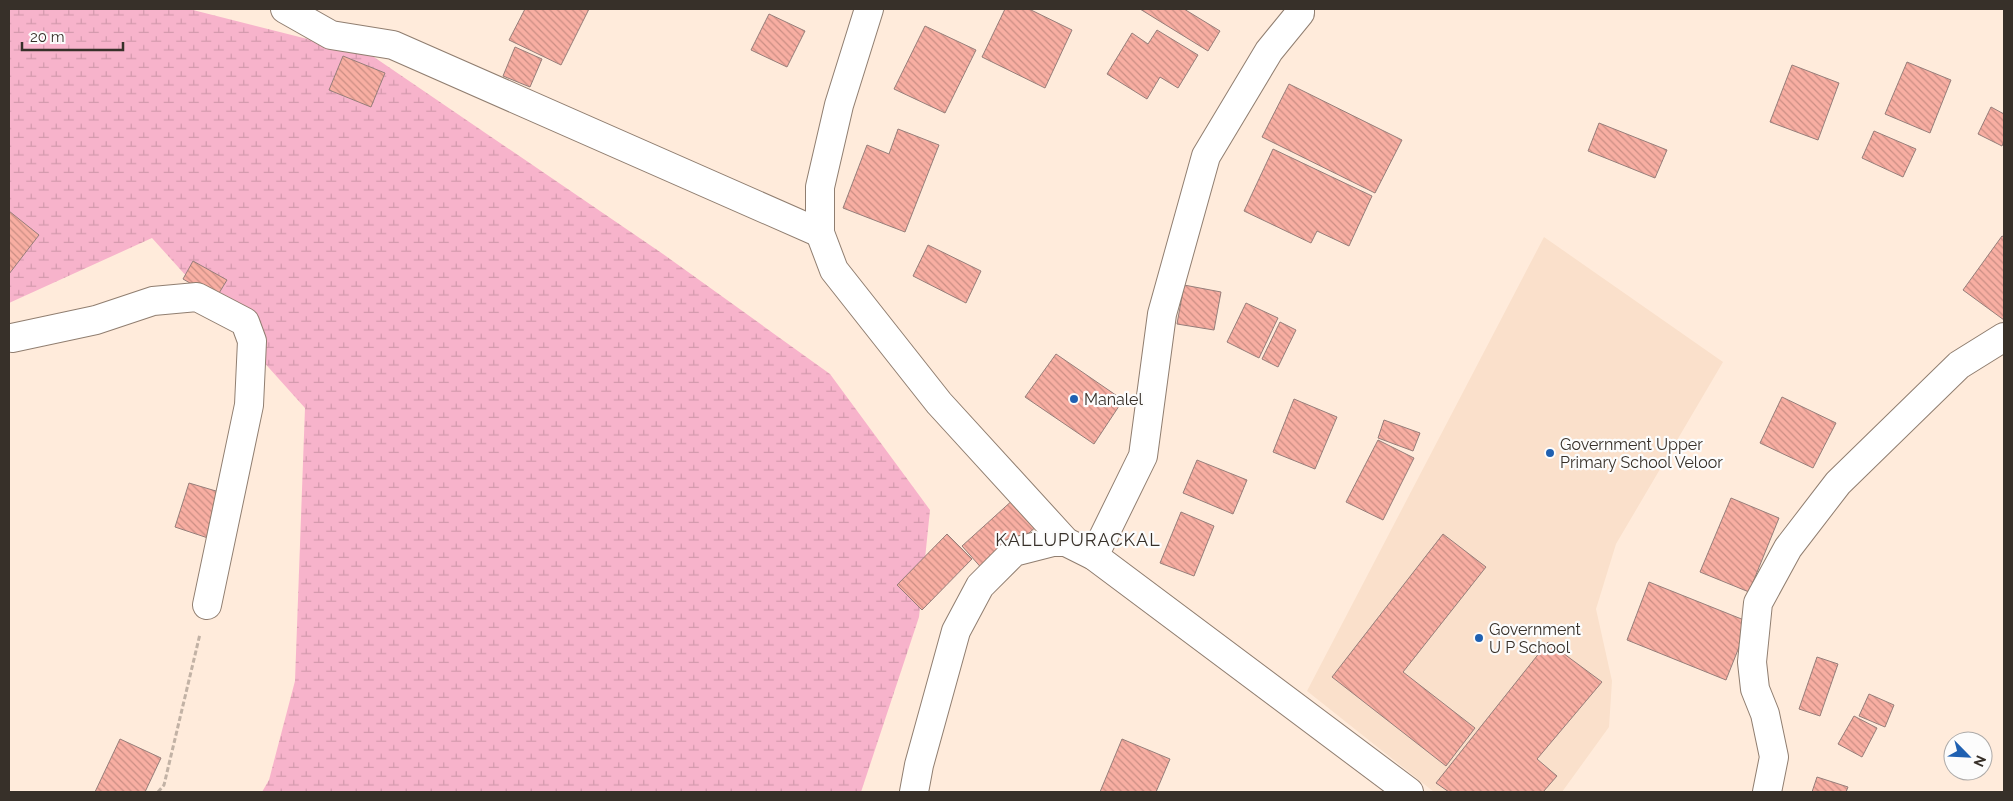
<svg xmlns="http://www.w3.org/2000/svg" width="2013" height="801" font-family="Raleway,sans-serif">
  <defs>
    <pattern id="wetland-marsh" width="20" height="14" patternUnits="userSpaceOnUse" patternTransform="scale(1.25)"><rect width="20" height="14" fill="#f7b3cb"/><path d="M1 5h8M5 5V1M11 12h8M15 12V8" fill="none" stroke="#d49aae"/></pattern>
    <pattern id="building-back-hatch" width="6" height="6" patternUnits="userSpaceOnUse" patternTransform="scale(1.25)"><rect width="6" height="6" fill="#f8aea2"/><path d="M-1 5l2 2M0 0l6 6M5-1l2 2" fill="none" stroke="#ca8e84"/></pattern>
  </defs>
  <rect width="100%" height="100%" fill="#ffebdb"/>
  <polygon fill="#fae0cb" points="1544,237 1723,362 1616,544 1596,609 1612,681 1609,727 1562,792 1434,792 1307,691"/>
  <polygon fill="url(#wetland-marsh)" points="9,9 189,9 371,55 663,254 830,374 930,510 919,617 861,792 262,792 269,780 295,681 305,408 152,238 9,303"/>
  <g fill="url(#building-back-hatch)" stroke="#967e7a">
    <polygon points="525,9 589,9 561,65 509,40"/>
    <polygon points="1005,9 1029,9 1072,30 1045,88 982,57"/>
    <polygon points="1140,9 1184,9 1220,31 1208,51"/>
    <polygon points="769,14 805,31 787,67 751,50"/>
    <polygon points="925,26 976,50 945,113 894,89"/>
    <polygon points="1157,30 1198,55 1178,88 1160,77 1147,99 1107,74 1132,33 1148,44"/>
    <polygon points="515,47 542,59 530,87 503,76"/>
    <polygon points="343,56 385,73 371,107 329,90"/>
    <polygon points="1907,62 1951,80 1930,133 1885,114"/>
    <polygon points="1792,65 1839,83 1818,140 1770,122"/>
    <polygon points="1289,84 1402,140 1375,193 1262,137"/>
    <polygon points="1991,107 2004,114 2004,141 2002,146 1978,134"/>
    <polygon points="1599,123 1667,150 1655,178 1588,151"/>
    <polygon points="898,129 939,145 905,232 843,208 867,145 889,154"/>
    <polygon points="1874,131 1916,149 1903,177 1862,158"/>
    <polygon points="1273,149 1372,196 1349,246 1317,231 1311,243 1244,211"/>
    <polygon points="9,211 39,235 9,274"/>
    <polygon points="2002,236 2004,237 2004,320 1963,290"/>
    <polygon points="928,245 981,271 966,303 913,276"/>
    <polygon points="193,261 227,280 216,298 183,279"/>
    <polygon points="1184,285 1221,292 1214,330 1177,324"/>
    <polygon points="1246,303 1278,318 1259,358 1227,342"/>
    <polygon points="1280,322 1296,330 1278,367 1262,359"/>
    <polygon points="1056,354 1123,400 1094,444 1025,397"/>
    <polygon points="1782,397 1836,423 1813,468 1760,443"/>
    <polygon points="1294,399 1337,417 1315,469 1273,452"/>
    <polygon points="1384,420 1420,433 1413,451 1378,438"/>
    <polygon points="1378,440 1414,458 1383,520 1346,502"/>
    <polygon points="1197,460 1247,480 1233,514 1183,493"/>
    <polygon points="189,483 226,494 211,539 175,527"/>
    <polygon points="1015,498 1038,525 985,572 962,546"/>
    <polygon points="1731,498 1779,518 1749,592 1700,572"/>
    <polygon points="1181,512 1214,526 1194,576 1160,563"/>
    <polygon points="947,534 972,559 922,610 897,585"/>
    <polygon points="1443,534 1486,567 1403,672 1475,728 1446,766 1332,677"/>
    <polygon points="1649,582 1749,622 1726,680 1627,640"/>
    <polygon points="1548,642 1602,682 1537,759 1557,776 1543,792 1449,792 1436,783"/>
    <polygon points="1817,657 1838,664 1820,716 1799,709"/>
    <polygon points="1869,694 1894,705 1885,727 1859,716"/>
    <polygon points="1854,716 1877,728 1862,757 1838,744"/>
    <polygon points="120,739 161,758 145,792 95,792"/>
    <polygon points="1122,739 1170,759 1156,792 1100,792"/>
    <polygon points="1817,777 1848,787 1846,792 1812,792"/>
  </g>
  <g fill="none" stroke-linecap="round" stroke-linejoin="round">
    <defs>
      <g id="street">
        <polyline points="285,9 331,35 393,45 820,233"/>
        <polyline points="12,338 96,320 153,301 197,297 245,322 252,341 249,405 207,605"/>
        <polyline points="1094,556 1143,456 1162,314 1206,156 1269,51 1300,13 1300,9"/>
        <polyline points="1767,792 1774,757 1765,714 1755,689 1752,662 1758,603 1788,548 1838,483 1959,365 2004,337"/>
      </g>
      <g id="secondary">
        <polyline points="869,9 839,105 820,187 820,233 834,270 939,403 1066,542 1094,556 1409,792"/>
        <polyline points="914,792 919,765 956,631 980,586 1014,552 1053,542 1066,542"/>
      </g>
    </defs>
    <use href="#street" stroke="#907e70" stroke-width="30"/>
    <use href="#secondary" stroke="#907e70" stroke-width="30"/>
    <polyline stroke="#c2b2a5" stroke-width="3" stroke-dasharray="5 2.5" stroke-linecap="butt" points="158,792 164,785 200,634"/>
    <use href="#street" stroke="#fff" stroke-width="28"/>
    <use href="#secondary" stroke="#fff" stroke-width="28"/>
  </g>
  <g fill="#1f60b1" stroke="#fcfcfc" stroke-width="2">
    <circle cx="1074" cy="399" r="5"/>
    <circle cx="1550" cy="453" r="5"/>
    <circle cx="1479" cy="638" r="5"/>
  </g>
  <g text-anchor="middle" stroke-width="4.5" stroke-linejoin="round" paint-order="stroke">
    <g font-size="16" fill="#373029" stroke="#fcfcfc" text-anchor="start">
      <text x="1084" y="405">Manalel</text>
      <text x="1560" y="450">Government Upper<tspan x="1560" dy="18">Primary School Veloor</tspan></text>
      <text x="1489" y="635">Government<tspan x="1489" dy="18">U P School</tspan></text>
    </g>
    <g font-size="18" letter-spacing="1" fill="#373029" stroke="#fcfcfc">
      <text x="1078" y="546">KALLUPURACKAL</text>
    </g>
  </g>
  <rect width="2013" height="801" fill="none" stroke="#373029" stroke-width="20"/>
  <g transform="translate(1968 756) rotate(114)"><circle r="24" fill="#fcfcfc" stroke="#adaaa8"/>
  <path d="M0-4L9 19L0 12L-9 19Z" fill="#1f60b1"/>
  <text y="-8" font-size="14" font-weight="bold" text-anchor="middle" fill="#373029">N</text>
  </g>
  <path d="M22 42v8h101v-8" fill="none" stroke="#373029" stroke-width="2.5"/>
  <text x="30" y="42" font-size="15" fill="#373029" stroke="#fcfcfc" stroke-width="4" paint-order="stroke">20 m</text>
</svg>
